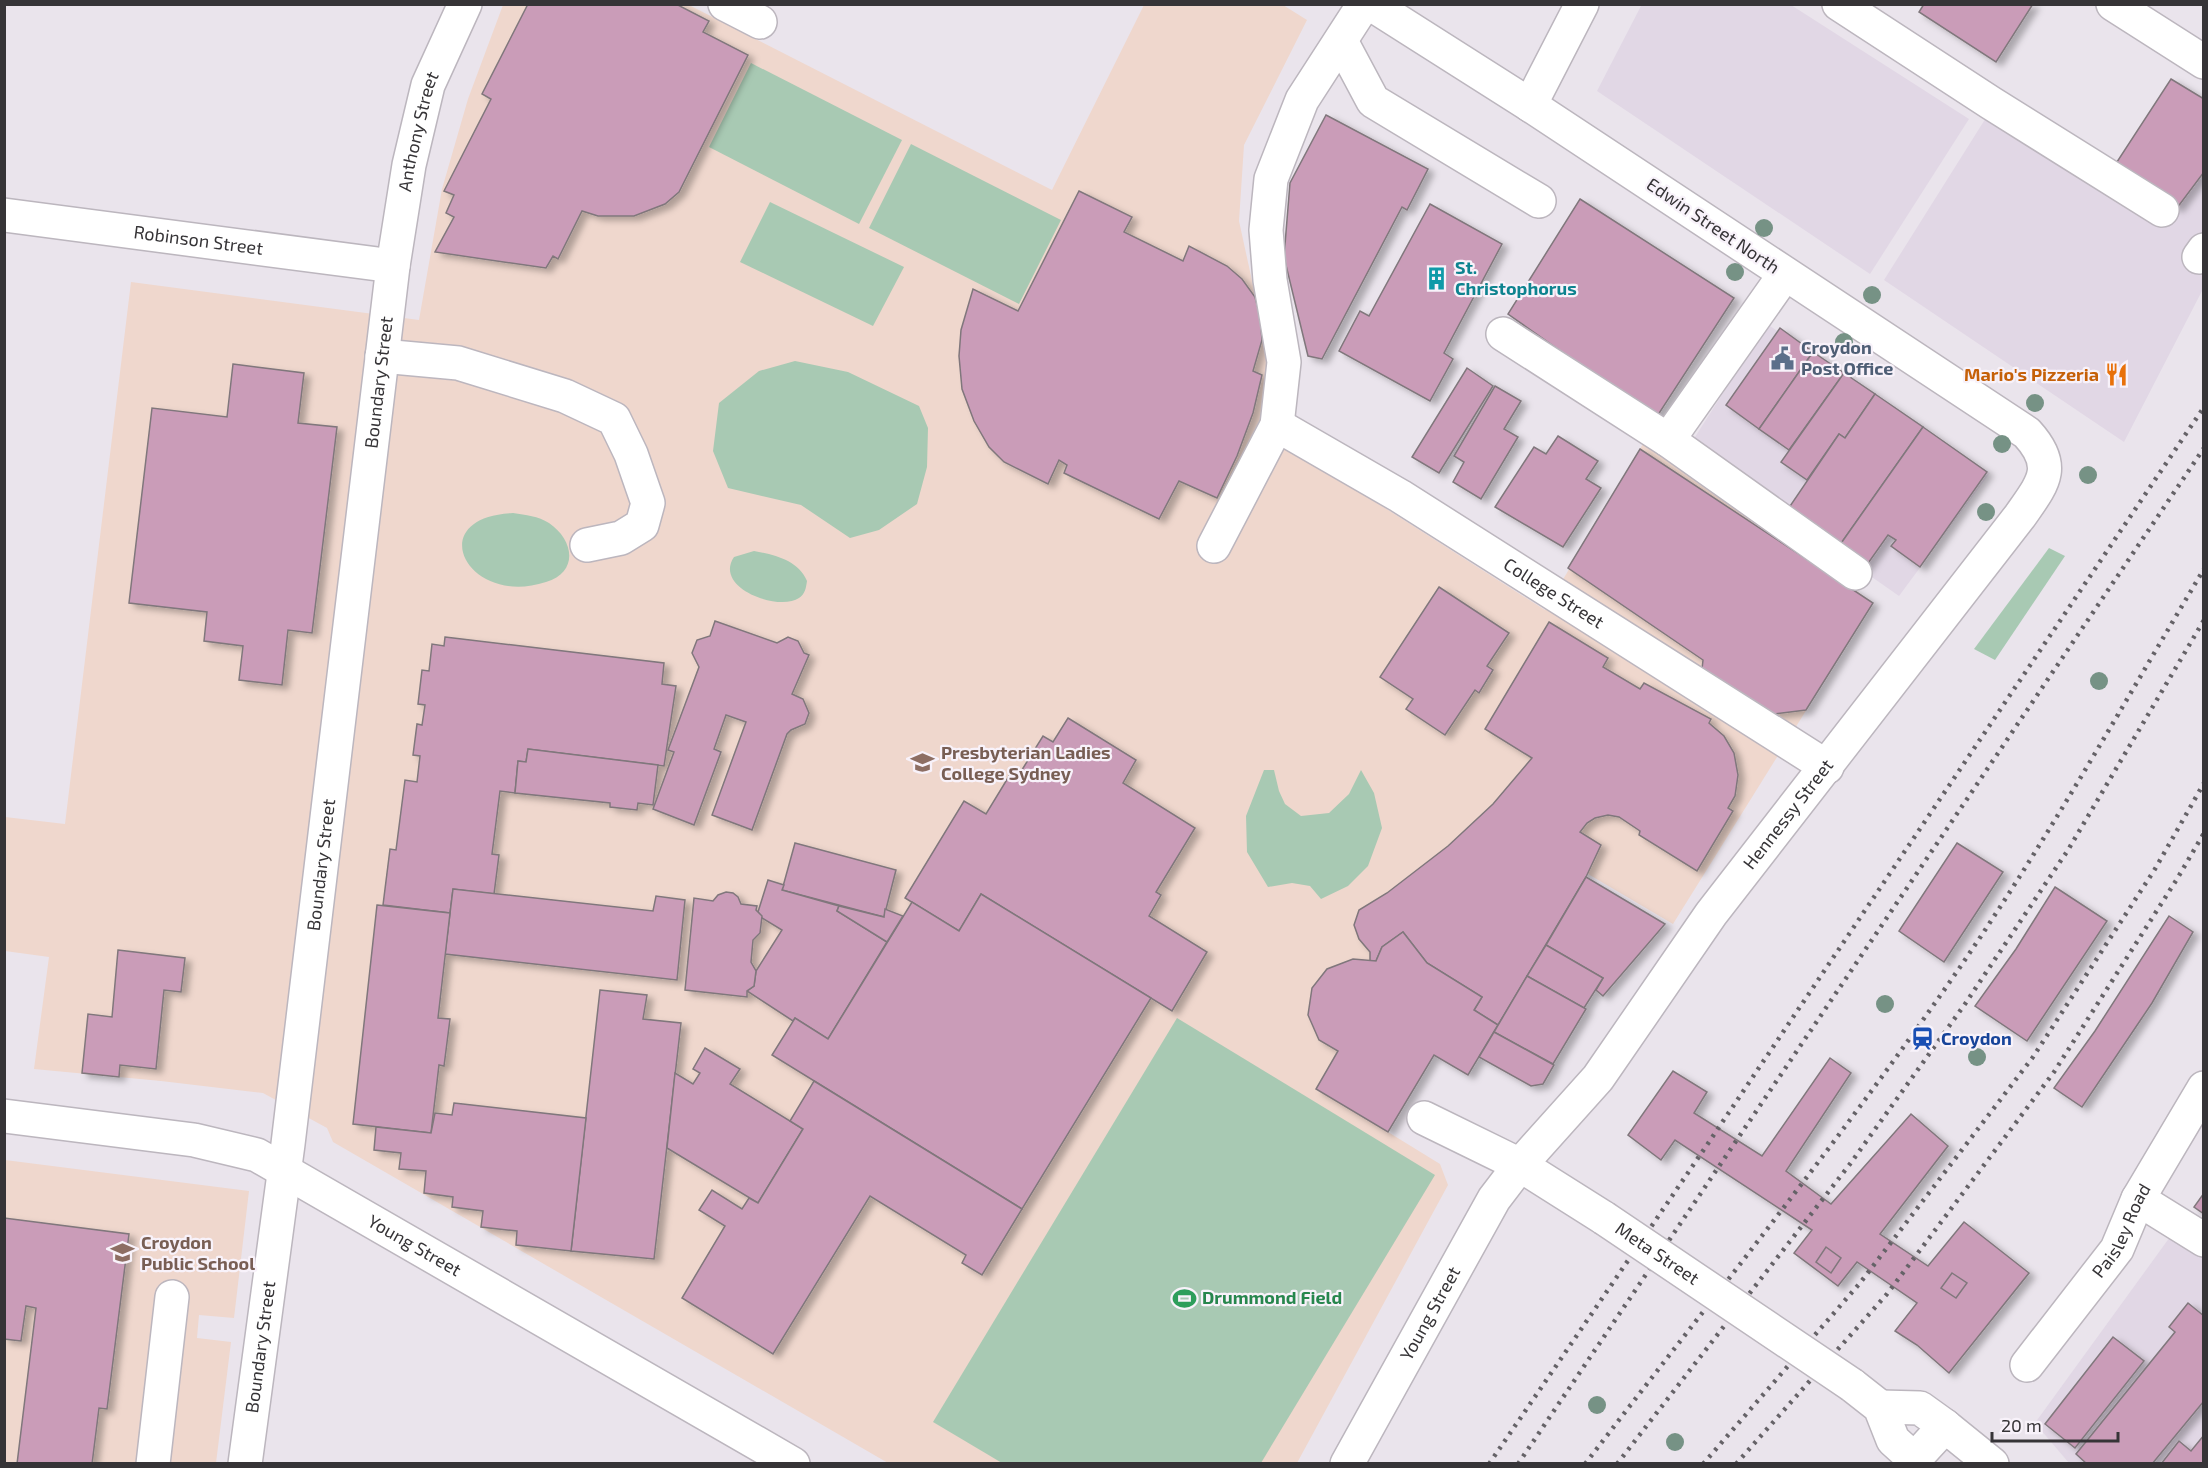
<svg xmlns="http://www.w3.org/2000/svg" width="2208" height="1468" font-family="'Exo 2',sans-serif">
  <defs>
    <filter id="shadow"><feDropShadow dx="6" dy="4" stdDeviation="3" flood-color="#0004"/></filter>
  </defs>
  <rect width="100%" height="100%" fill="#eae4ec"/>
  <g fill="#e1d7e5">
    <polygon points="1642,4 1791,5 1969,119 1870,274 1597,91"/>
    <polygon points="1989,113 2177,208 2203,172 2203,289 2124,442 1884,280"/>
    <polygon points="1767,324 1990,473 1899,596 1688,448"/>
    <polygon points="2170,1237 2203,1257 2203,1463 2069,1463 2035,1423"/>
  </g>
  <g fill="#efd7cd">
    <polygon points="503,5 689,5 1052,190 1144,5 1283,5 1307,20 1244,145 1239,221 1275,386 1302,455 1545,610 1647,437 1873,603 1673,924 1588,874 1468,1075 1434,1055 1388,1132 1440,1164 1448,1185 1297,1463 888,1463 333,1142 327,1128 263,1093 161,1081 34,1069 49,957 5,951 5,817 65,824 131,282 419,320 442,189 468,99"/>
    <polygon points="5,1160 249,1191 234,1318 199,1315 197,1338 231,1342 216,1463 5,1464"/>
  </g>
  <g fill="#a8c9b3">
    <polygon points="751,63 902,140 859,224 709,147"/>
    <polygon points="911,144 1061,220 1019,304 869,228"/>
    <polygon points="770,202 904,267 873,326 740,262"/>
    <polygon points="795,361 848,372 919,406 928,428 927,467 917,504 879,530 850,538 801,505 728,488 713,451 719,403 759,371"/>
    <path d="M 513,513 C 526,515 538,516 549,523 C 574,540 579,572 546,582 C 467,608 421,517 513,513 Z"/>
    <polygon points="2049,548 2065,556 1995,660 1974,649"/>
    <path d="M 754,551 C 775,555 798,560 807,581 C 806,588 805,594 799,598 C 779,612 713,588 734,557 Z"/>
    <polygon points="1264,770 1274,770 1279,791 1285,804 1301,816 1329,813 1349,794 1361,770 1374,793 1382,828 1368,866 1348,886 1321,899 1310,886 1292,883 1268,887 1247,852 1246,816"/>
    <polygon points="1177,1018 1435,1175 1261,1463 1002,1463 933,1422"/>
  </g>
  <g fill="#ca9cb8" stroke="#80777c" stroke-width="1.5" filter="url(#shadow)">
    <polygon points="528,4 676,4 709,21 703,32 748,55 679,192 665,204 634,216 598,216 582,211 558,259 553,256 546,268 435,252 454,217 446,213 454,195 444,191 491,99 482,94"/>
    <polygon points="1924,4 2033,4 1996,62 1919,12"/>
    <polygon points="2171,79 2204,99 2204,172 2177,208 2113,168"/>
    <polygon points="1326,115 1428,169 1407,210 1402,207 1322,359 1308,356 1284,257 1290,183"/>
    <polygon points="1079,191 1132,217 1124,232 1183,261 1189,246 1227,266 1242,279 1255,297 1260,316 1262,340 1253,371 1262,375 1253,413 1237,456 1217,498 1179,481 1159,519 1064,473 1067,465 1059,460 1048,484 1004,462 989,447 974,421 962,389 959,356 961,330 973,289 1018,311"/>
    <polygon points="1580,199 1734,298 1656,418 1508,314"/>
    <polygon points="1430,204 1502,244 1444,353 1453,359 1430,401 1339,351 1360,311 1369,316"/>
    <polygon points="1780,328 1813,352 1759,429 1726,405"/>
    <polygon points="1813,352 1844,373 1789,450 1759,429"/>
    <polygon points="233,364 304,373 298,423 337,427 312,633 288,630 282,685 239,680 243,646 204,641 207,612 129,603 152,408 227,417"/>
    <polygon points="1467,368 1493,386 1439,473 1412,457"/>
    <polygon points="1844,373 1875,394 1845,438 1839,434 1807,480 1781,462"/>
    <polygon points="1495,386 1521,401 1504,429 1518,437 1481,499 1453,482 1464,462 1454,456"/>
    <polygon points="1875,394 1923,427 1837,549 1786,512 1839,434 1845,438"/>
    <polygon points="1923,427 1987,472 1920,567 1891,546 1896,540 1888,535 1864,569 1837,549"/>
    <polygon points="1558,436 1598,461 1586,479 1601,488 1563,547 1495,507 1534,447 1546,454"/>
    <polygon points="1640,449 1873,603 1806,710 1774,714 1702,669 1703,660 1568,568"/>
    <polygon points="1439,587 1509,633 1487,666 1493,670 1479,693 1475,690 1445,735 1406,709 1413,699 1380,677"/>
    <polygon points="715,621 777,643 788,637 798,641 804,653 809,655 792,694 803,699 809,713 805,724 791,730 787,734 752,830 712,815 746,722 726,715 714,749 721,752 694,825 653,809 674,752 668,750 699,667 692,653 697,640 710,636"/>
    <polygon points="1549,622 1608,658 1603,667 1640,689 1644,683 1711,719 1709,723 1724,736 1734,753 1738,775 1735,796 1728,808 1733,811 1697,871 1639,835 1640,831 1619,817 1608,815 1595,818 1587,823 1580,832 1601,845 1586,877 1498,1025 1474,1010 1482,997 1427,963 1403,932 1382,947 1376,961 1370,961 1370,952 1359,939 1354,925 1359,910 1387,893 1448,846 1493,804 1532,758 1485,729"/>
    <polygon points="445,637 664,663 662,684 676,686 664,766 528,749 526,762 518,761 515,793 500,791 492,854 499,855 494,894 453,889 450,913 383,905 390,849 396,850 405,780 417,782 420,756 413,755 417,724 422,725 425,705 418,704 422,670 429,671 432,644 444,646"/>
    <polygon points="1068,718 1136,760 1123,783 1195,828 1156,892 1161,895 1149,916 1207,952 1172,1011 981,894 959,931 905,898 964,801 986,814 1014,768 1020,773 1043,736 1053,742"/>
    <polygon points="528,749 658,765 653,805 638,803 637,810 610,807 610,803 515,793 518,761 526,762"/>
    <polygon points="795,843 896,870 884,917 782,890"/>
    <polygon points="1957,843 2003,872 1944,962 1899,931"/>
    <polygon points="1586,877 1665,924 1603,996 1596,990 1603,978 1546,945"/>
    <polygon points="768,880 784,885 782,890 839,906 837,911 887,942 828,1039 795,1018 793,1021 747,991 754,986 756,971 782,930 762,918 758,912"/>
    <polygon points="2055,887 2107,921 2027,1041 1975,1006 2016,949"/>
    <polygon points="453,889 653,911 656,896 685,900 677,980 445,954"/>
    <polygon points="726,892 733,893 738,897 741,904 757,906 756,910 762,916 760,933 753,940 751,962 756,971 754,986 747,991 747,997 685,990 694,898 713,901 718,895"/>
    <polygon points="981,894 1151,998 1022,1209 772,1055 795,1018 828,1039 912,902 959,931"/>
    <polygon points="377,905 450,913 438,1018 450,1019 444,1066 439,1065 431,1133 353,1124"/>
    <polygon points="839,906 884,917 885,909 903,916 887,942 837,911"/>
    <polygon points="2169,916 2193,932 2152,1003 2082,1107 2054,1088 2095,1031"/>
    <polygon points="1403,932 1427,963 1482,997 1474,1010 1498,1025 1468,1075 1434,1055 1388,1132 1316,1089 1338,1051 1319,1040 1308,1015 1312,988 1327,969 1353,959 1376,961 1382,947"/>
    <polygon points="1546,945 1603,978 1584,1008 1527,976"/>
    <polygon points="118,950 185,958 181,992 164,990 156,1069 120,1065 119,1077 82,1073 88,1014 112,1017"/>
    <polygon points="1527,976 1586,1009 1553,1064 1494,1032"/>
    <polygon points="600,990 647,995 643,1019 681,1023 654,1259 571,1251"/>
    <polygon points="1494,1032 1554,1065 1543,1084 1531,1086 1479,1057"/>
    <polygon points="705,1048 740,1069 730,1084 803,1129 758,1203 667,1148 675,1073 693,1084 700,1073 693,1069"/>
    <polygon points="1830,1058 1851,1073 1786,1171 1831,1204 1911,1114 1948,1146 1880,1234 1928,1266 1964,1222 2029,1273 1949,1373 1917,1345 1895,1331 1917,1303 1857,1262 1838,1286 1794,1253 1812,1230 1675,1140 1661,1160 1628,1135 1673,1071 1707,1092 1694,1113 1762,1156"/>
    <polygon points="814,1081 1022,1209 982,1275 962,1263 966,1255 870,1196 773,1354 682,1298 725,1226 699,1210 712,1190 742,1209 749,1198 758,1203 803,1129 790,1121"/>
    <polygon points="454,1103 586,1118 571,1251 516,1245 517,1231 481,1227 483,1211 452,1207 453,1197 424,1193 426,1171 399,1169 401,1153 374,1150 376,1127 431,1133 435,1113 452,1115"/>
    <polygon points="2204,1193 2204,1214 2194,1207"/>
    <polygon points="4,1218 129,1234 107,1409 99,1408 92,1464 17,1464 36,1308 26,1306 21,1341 4,1339"/>
    <polygon points="1826,1247 1841,1258 1831,1273 1816,1262"/>
    <polygon points="1952,1273 1967,1283 1956,1298 1941,1288"/>
    <polygon points="2188,1303 2204,1316 2204,1401 2152,1464 2087,1464 2076,1454 2175,1332 2169,1327"/>
    <polygon points="2113,1337 2144,1361 2075,1448 2045,1424"/>
    <polygon points="2204,1435 2204,1464 2161,1464 2179,1441 2191,1451"/>
  </g>
  <g fill="none" stroke-linecap="round" stroke-linejoin="round">
    <defs>
      <g id="minor">
        <polyline points="725,4 760,22"/>
        <polyline points="1839,4 1991,103 2162,210"/>
        <polyline points="2113,4 2204,62"/>
        <polyline points="1341,41 1373,101 1539,201"/>
        <polyline points="1530,105 1582,4"/>
        <path id="s1" d="M 4,215 L 393,266"/>
        <polyline points="2199,257 2204,250"/>
        <polyline points="1503,334 1668,440 1855,573"/>
        <polyline points="382,356 458,363 565,396 614,419 631,454 648,503 642,525 621,538 587,545"/>
        <path id="s2" d="M 1277,425 L 1400,496 L 1827,767"/>
        <polyline points="1668,440 1785,274"/>
        <polyline points="1214,546 1277,425 1284,362 1270,280 1266,230 1271,179 1302,100 1364,4"/>
        <path id="s3" d="M 4,1116 L 194,1140 L 257,1155 L 793,1464"/>
        <polyline points="1424,1118 1520,1165 1604,1218"/>
        <polyline points="2138,1199 2204,1240"/>
        <path id="s4" d="M 2027,1365 L 2117,1249 L 2138,1199 L 2204,1088"/>
        <polyline points="1852,1385 1880,1407 1893,1440 1914,1459"/>
        <polyline points="1880,1407 1920,1408 1945,1426"/>
        <polyline points="153,1464 172,1297"/>
        <path id="s5" d="M 245,1464 L 288,1144 L 393,266 L 409,165 L 428,85 L 465,4"/>
        <path id="s6" d="M 1347,1464 L 1494,1199 L 1520,1165 L 1598,1078 L 1711,914 L 2020,516 C 2043,483 2058,467 2027,433 L 1530,105 L 1371,4"/>
      </g>
      <polyline id="major" points="1910,1464 1945,1426 1992,1464"/>
    </defs>
    <use href="#minor" stroke="#bcb6be" stroke-width="36"/>
    <use href="#major" stroke="#bcb6be" stroke-width="36"/>
    <use href="#minor" stroke="#fff" stroke-width="33"/>
    <use href="#major" stroke="#fff" stroke-width="33"/>
    <g stroke="#656267" stroke-width="4.5" stroke-dasharray="3 6" stroke-linecap="butt">
      <polyline points="1489,1464 1709,1142 2204,407"/>
      <polyline points="1518,1464 2204,448"/>
      <path d="M 1585,1464 C 1705,1308 1829,1154 1942,993 C 2038,857 2119,711 2204,569"/>
      <polyline points="1617,1464 1850,1164 1965,1004 2068,850 2204,620"/>
      <polyline points="1703,1464 1860,1283 2033,1057 2155,869 2204,783"/>
      <polyline points="1736,1464 1887,1294 2054,1072 2177,879 2204,833"/>
    </g>
    <defs>
      <g id="minor-bridge">
        <path id="s7" d="M 1604,1218 L 1852,1385"/>
      </g>
    </defs>
    <use href="#minor-bridge" stroke="#bcb6be" stroke-width="36" stroke-linecap="butt"/>
    <use href="#minor-bridge" stroke="#fff" stroke-width="33"/>
  </g>
  <g fill="#769285">
    <circle cx="1764" cy="228" r="9"/>
    <circle cx="1735" cy="272" r="9"/>
    <circle cx="1872" cy="295" r="9"/>
    <circle cx="1844" cy="342" r="9"/>
    <circle cx="2035" cy="403" r="9"/>
    <circle cx="2002" cy="444" r="9"/>
    <circle cx="2088" cy="475" r="9"/>
    <circle cx="1986" cy="512" r="9"/>
    <circle cx="2099" cy="681" r="9"/>
    <circle cx="1885" cy="1004" r="9"/>
    <circle cx="1977" cy="1057" r="9"/>
    <circle cx="1597" cy="1405" r="9"/>
    <circle cx="1675" cy="1442" r="9"/>
  </g>
  <defs>
    <symbol id="building-bare" viewBox="-9 -9 18 18"><path d="M-4-6H4V6H1V3H-1V6H-4ZM-2.5-4.3h1.7v1.8h-1.7ZM.8-4.3h1.7v1.8H.8ZM-2.5-1h1.7V.8h-1.7ZM.8-1h1.7V.8H.8Z" fill="#0f9aa8" stroke="#f8f2fa" stroke-width="2.5" paint-order="stroke"/></symbol>
    <symbol id="civic-bare" viewBox="-9 -9 18 18"><path d="M-.6-6.5H3V-4.5H.6V-3L4-1V1h2V6H-6V1h2V-1L-.6-3ZM-1.2 2.5V6h2.4V2.5Z" fill="#5c6f8a" stroke="#f8f2fa" stroke-width="2.5" paint-order="stroke"/></symbol>
    <symbol id="restaurant-bare" viewBox="-9 -9 18 18"><path d="M-5-6h1v4h1v-4h1v4h1v-4h1v5L-1.5 .5V6h-2V.5L-5-1ZM5-6V6H3V1.5H1.5Q1.5-4 5-6Z" fill="#e8710a" stroke="#f8f2fa" stroke-width="2.5" paint-order="stroke"/></symbol>
    <symbol id="school-bare" viewBox="-9 -9 18 18"><path d="M0-5L7-2L0 1L-7-2ZM-4 1L0 2.5L4 1V4Q0 6-4 4Z" fill="#8d6e63" stroke="#f8f2fa" stroke-width="2.5" paint-order="stroke"/></symbol>
    <symbol id="station-bare" viewBox="-9 -9 18 18"><path d="M-3-6H3Q5-6 5-4V2Q5 4 3 4L4.5 6H3L1.5 4h-3L-3 6H-4.5L-3 4Q-5 4-5 2V-4Q-5-6-3-6ZM-3.5-4v3h7v-3ZM-3.5 1v1.5H-2V1ZM2 1v1.5H3.5V1Z" fill="#1a4fb4" stroke="#f8f2fa" stroke-width="2.5" paint-order="stroke"/></symbol>
    <symbol id="stadium-bare" viewBox="-9 -9 18 18"><path d="M0-5a6.5 5 0 1 0 0 10a6.5 5 0 1 0 0-10ZM-3.5-1.8h7v3.6h-7Z" fill="#2e9e5b" stroke="#f8f2fa" stroke-width="2.5" paint-order="stroke"/></symbol>
  </defs>
  <g fill-rule="evenodd">
    <use href="#building-bare" x="1420" y="262" width="33" height="33"/>
    <use href="#civic-bare" x="1766" y="342" width="33" height="33"/>
    <use href="#restaurant-bare" x="2100" y="358" width="33" height="33"/>
    <use href="#school-bare" x="906" y="746" width="33" height="33"/>
    <use href="#station-bare" x="1906" y="1022" width="33" height="33"/>
    <use href="#school-bare" x="106" y="1236" width="33" height="33"/>
    <use href="#stadium-bare" x="1168" y="1282" width="33" height="33"/>
  </g>
  <g text-anchor="middle" stroke-width="4.5" stroke-linejoin="round" paint-order="stroke">
    <g font-size="18" fill="#363437" stroke="#f8f2fa">
      <text dy="6" stroke="none"><textPath href="#s5" startOffset="1344">Anthony Street</textPath></text>
      <text transform="translate(1713 226) rotate(34)" y="6">Edwin Street North</text>
      <text dy="6" stroke="none"><textPath href="#s1" startOffset="196">Robinson Street</textPath></text>
      <text dy="6" stroke="none"><textPath href="#s5" startOffset="1090">Boundary Street</textPath></text>
      <text dy="6" stroke="none"><textPath href="#s2" startOffset="324">College Street</textPath></text>
      <text dy="6" stroke="none"><textPath href="#s6" startOffset="788">Hennessy Street</textPath></text>
      <text dy="6" stroke="none"><textPath href="#s5" startOffset="604">Boundary Street</textPath></text>
      <text dy="6" stroke="none"><textPath href="#s4" startOffset="165">Paisley Road</textPath></text>
      <text dy="6" stroke="none"><textPath href="#s3" startOffset="438">Young Street</textPath></text>
      <text dy="6" stroke="none"><textPath href="#s7" startOffset="64">Meta Street</textPath></text>
      <text dy="6" stroke="none"><textPath href="#s6" startOffset="172">Young Street</textPath></text>
      <text dy="6" stroke="none"><textPath href="#s5" startOffset="118">Boundary Street</textPath></text>
    </g>
    <g font-size="18" font-weight="bold" fill="#0d838f" stroke="#f8f2fa" text-anchor="start">
      <text x="1455" y="274">St.<tspan x="1455" dy="21">Christophorus</tspan></text>
    </g>
    <g font-size="18" font-weight="bold" fill="#4e5e75" stroke="#f8f2fa" text-anchor="start">
      <text x="1801" y="354">Croydon<tspan x="1801" dy="21">Post Office</tspan></text>
    </g>
    <g font-size="18" font-weight="bold" fill="#c56008" stroke="#f8f2fa" text-anchor="end">
      <text x="2099" y="381">Mario's Pizzeria</text>
    </g>
    <g font-size="18" font-weight="bold" fill="#785e54" stroke="#f8f2fa" text-anchor="start">
      <text x="941" y="759">Presbyterian Ladies<tspan x="941" dy="21">College Sydney</tspan></text>
      <text x="141" y="1249">Croydon<tspan x="141" dy="21">Public School</tspan></text>
    </g>
    <g font-size="18" font-weight="bold" fill="#164399" stroke="#f8f2fa" text-anchor="start">
      <text x="1941" y="1045">Croydon</text>
    </g>
    <g font-size="18" font-weight="bold" fill="#27864d" stroke="#f8f2fa" text-anchor="start">
      <text x="1202" y="1304">Drummond Field</text>
    </g>
  </g>
  <rect width="2208" height="1468" fill="none" stroke="#363437" stroke-width="12"/>
  <path d="M1992 1432v9h126v-9" fill="none" stroke="#363437" stroke-width="3"/>
  <text x="2001" y="1432" font-size="18" fill="#363437" stroke="#f8f2fa" stroke-width="4.5" paint-order="stroke">20 m</text>
</svg>
